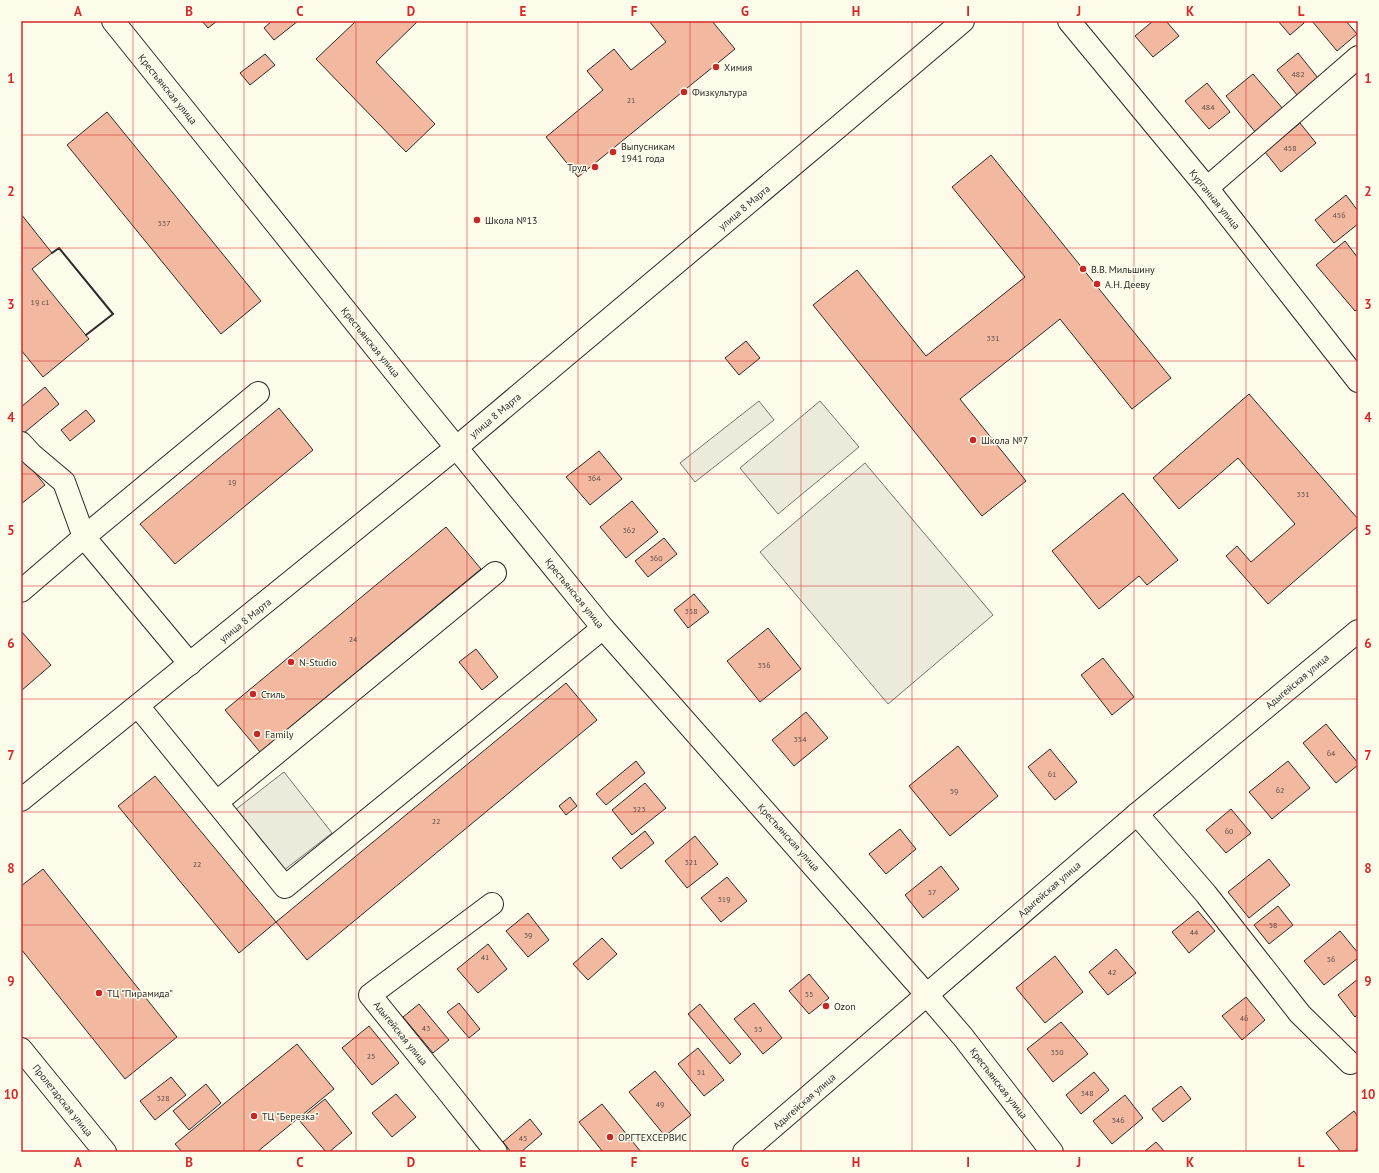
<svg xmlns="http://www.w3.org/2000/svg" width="1379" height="1173" font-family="'PT Sans',sans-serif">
  <rect width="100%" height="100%" fill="#fdfbea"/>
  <g fill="#ecebdb" stroke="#74746e">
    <polygon points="759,401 774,420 695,482 680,463"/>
    <polygon points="820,401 859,447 778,514 740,468"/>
    <polygon points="865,463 993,615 888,704 760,552"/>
    <polygon points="284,772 332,833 283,871 235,810"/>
  </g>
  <g fill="#f2b8a0" stroke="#2b2b2b">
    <polygon points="202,21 217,21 208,28"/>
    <polygon points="272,21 298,21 274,40 264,28"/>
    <polygon points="356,21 418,21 376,62 435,124 406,152 316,59"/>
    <polygon points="649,21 712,21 735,49 578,177 546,137 603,90 587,71 614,49 631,70 666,42"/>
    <polygon points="1153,21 1166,21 1179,36 1153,57 1135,36"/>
    <polygon points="1278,21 1303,21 1304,23 1290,35"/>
    <polygon points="1312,21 1346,21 1357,34 1337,51"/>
    <polygon points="1298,53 1318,78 1297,95 1277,70"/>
    <polygon points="265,54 275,65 250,85 240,73"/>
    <polygon points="1253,74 1284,110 1256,133 1226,96"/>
    <polygon points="1207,83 1230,112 1209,129 1185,101"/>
    <polygon points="107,112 261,301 221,334 67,145"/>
    <polygon points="1300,123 1316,143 1281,172 1265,152"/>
    <polygon points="991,155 1171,378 1132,409 1060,319 960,399 1026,481 982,516 813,305 857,270 926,356 1025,277 952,187"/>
    <polygon points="1346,195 1358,211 1358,224 1334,243 1315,220"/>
    <polygon points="21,214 52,253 32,269 89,339 43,377 21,350"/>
    <polygon points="1345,241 1358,258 1358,309 1355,311 1316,265"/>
    <polygon points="746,341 760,358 739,375 725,358"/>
    <polygon points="45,387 59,404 24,433 21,430 21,407"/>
    <polygon points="1249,394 1358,519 1358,526 1268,604 1226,556 1237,546 1251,562 1295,524 1238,458 1179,509 1153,478"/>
    <polygon points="279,408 313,450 175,564 140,524"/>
    <polygon points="86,410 95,421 70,441 61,430"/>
    <polygon points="599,451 622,479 590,505 566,477"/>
    <polygon points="21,456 45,485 21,504"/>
    <polygon points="1123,493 1178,560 1147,585 1139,576 1099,609 1052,551"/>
    <polygon points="632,501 658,532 626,558 600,527"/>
    <polygon points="446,527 481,569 260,752 225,710"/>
    <polygon points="664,538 677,554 648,577 635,561"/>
    <polygon points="694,594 709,612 688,628 674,610"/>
    <polygon points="768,628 801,669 760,702 727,661"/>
    <polygon points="21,631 51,665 21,691"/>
    <polygon points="476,649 498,677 482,690 459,662"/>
    <polygon points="1103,658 1134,697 1112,715 1081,675"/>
    <polygon points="566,683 597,720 307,960 276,922"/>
    <polygon points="806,712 828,738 794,766 772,740"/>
    <polygon points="1326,724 1358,763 1358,765 1336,783 1303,743"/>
    <polygon points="958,746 998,796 950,836 909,786"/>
    <polygon points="1050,749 1077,782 1055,800 1028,767"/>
    <polygon points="636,761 645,773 606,805 596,794"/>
    <polygon points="1288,761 1310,788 1272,819 1249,792"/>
    <polygon points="155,776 276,922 239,953 118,806"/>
    <polygon points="645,783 666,808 632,835 612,810"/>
    <polygon points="570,797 577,806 566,815 559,806"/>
    <polygon points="1231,809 1251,833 1226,853 1206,830"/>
    <polygon points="900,829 916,849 886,874 869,854"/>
    <polygon points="645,831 654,843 621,869 612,858"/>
    <polygon points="695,836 718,864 687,888 665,861"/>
    <polygon points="1269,859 1290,885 1249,918 1228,892"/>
    <polygon points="941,866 959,889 923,918 905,895"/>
    <polygon points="43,869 177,1037 125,1079 21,949 21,886"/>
    <polygon points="727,877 747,901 721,922 701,898"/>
    <polygon points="1278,906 1293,925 1269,944 1254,925"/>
    <polygon points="1198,911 1215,931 1189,953 1172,932"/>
    <polygon points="528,913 549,940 528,957 506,931"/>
    <polygon points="1340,931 1358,953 1358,958 1324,985 1304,961"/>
    <polygon points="602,938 617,954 588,980 573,964"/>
    <polygon points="488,944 507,969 478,993 457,969"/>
    <polygon points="1116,949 1136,973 1108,995 1089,972"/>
    <polygon points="1055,956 1083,992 1045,1023 1016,988"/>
    <polygon points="809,974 829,998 809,1014 789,991"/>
    <polygon points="1358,979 1358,1014 1355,1017 1338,995"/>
    <polygon points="1246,997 1265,1020 1242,1040 1222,1016"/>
    <polygon points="459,1003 480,1029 469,1038 447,1012"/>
    <polygon points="754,1003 782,1038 763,1054 734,1019"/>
    <polygon points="419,1004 449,1040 433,1053 403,1017"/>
    <polygon points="700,1004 741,1054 730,1064 688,1014"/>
    <polygon points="1061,1022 1088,1054 1053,1082 1027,1049"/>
    <polygon points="369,1026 399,1063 372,1085 342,1048"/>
    <polygon points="297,1044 334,1089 257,1152 182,1152 175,1144"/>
    <polygon points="698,1048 724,1080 704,1096 678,1064"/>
    <polygon points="655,1071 691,1115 665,1136 629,1092"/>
    <polygon points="1094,1072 1109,1090 1081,1114 1066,1095"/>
    <polygon points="171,1077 186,1095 155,1120 140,1101"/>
    <polygon points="206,1084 221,1103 189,1130 173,1111"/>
    <polygon points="1181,1086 1191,1099 1163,1122 1152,1109"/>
    <polygon points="396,1094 416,1117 392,1137 372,1113"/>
    <polygon points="1125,1095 1143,1118 1112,1144 1093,1121"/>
    <polygon points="325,1099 352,1133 329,1152 326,1152 299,1120"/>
    <polygon points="602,1104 641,1152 603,1152 579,1122"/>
    <polygon points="1354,1111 1358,1117 1358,1148 1353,1152 1341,1152 1326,1133"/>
    <polygon points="530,1119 542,1134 521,1152 511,1152 503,1142"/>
    <polygon points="1156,1142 1165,1152 1144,1152"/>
  </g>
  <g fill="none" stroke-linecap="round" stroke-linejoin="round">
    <defs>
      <g id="minor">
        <polyline points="113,21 416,398 603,628 927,995 963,1037 1052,1152"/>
        <polyline points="1069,21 1207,188 1358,381"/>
        <polyline points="1207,188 1358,57"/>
        <polyline points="21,443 32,455 64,482 84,537 258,393"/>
        <polyline points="21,591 84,537 190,664"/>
        <polyline points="138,706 285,887 603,628"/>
        <polyline points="21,800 457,447 837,128 963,21"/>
        <polyline points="217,802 495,573"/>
        <polyline points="1137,814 1206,894 1300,1014 1350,1063"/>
        <polyline points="492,904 370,995 446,1089 496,1152"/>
      </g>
      <g id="major">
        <polyline points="21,1049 105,1152"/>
        <polyline points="744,1152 1137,814 1358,631"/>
      </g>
    </defs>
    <use href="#minor" stroke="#2b2b2b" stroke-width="24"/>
    <use href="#major" stroke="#2b2b2b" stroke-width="24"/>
    <use href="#minor" stroke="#fdfbea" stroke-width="22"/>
    <use href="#major" stroke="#fdfbea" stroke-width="22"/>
    <polyline stroke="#2b2b2b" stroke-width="2" points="52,253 59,248 113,314 86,335"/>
  </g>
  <path fill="none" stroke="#d62828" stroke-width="1" stroke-opacity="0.55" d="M 133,21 L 133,1152M 244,21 L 244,1152M 356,21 L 356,1152M 467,21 L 467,1152M 578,21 L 578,1152M 690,21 L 690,1152M 801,21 L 801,1152M 912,21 L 912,1152M 1023,21 L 1023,1152M 1134,21 L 1134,1152M 1246,21 L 1246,1152M 21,135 L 1358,135M 21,248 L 1358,248M 21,361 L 1358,361M 21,474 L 1358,474M 21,586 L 1358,586M 21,699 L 1358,699M 21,812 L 1358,812M 21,925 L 1358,925M 21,1038 L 1358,1038"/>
  <g fill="#c62828" stroke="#fdfbea" stroke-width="1.5">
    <circle cx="716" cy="67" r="4"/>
    <circle cx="684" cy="92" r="4"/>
    <circle cx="613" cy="152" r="4"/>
    <circle cx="595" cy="167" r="4"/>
    <circle cx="477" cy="220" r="4"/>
    <circle cx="1083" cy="269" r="4"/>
    <circle cx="1097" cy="284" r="4"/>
    <circle cx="973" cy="440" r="4"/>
    <circle cx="291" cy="662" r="4"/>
    <circle cx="253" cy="694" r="4"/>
    <circle cx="257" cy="734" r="4"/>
    <circle cx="99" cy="993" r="4"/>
    <circle cx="826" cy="1006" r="4"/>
    <circle cx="254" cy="1116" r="4"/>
    <circle cx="610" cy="1137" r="4"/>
  </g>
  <g text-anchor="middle" stroke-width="3" stroke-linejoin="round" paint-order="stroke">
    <g font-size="8" fill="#5d4e48">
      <text x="1298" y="77">482</text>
      <text x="631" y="103">21</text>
      <text x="1208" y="110">484</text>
      <text x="1290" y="151">458</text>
      <text x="1339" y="218">456</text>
      <text x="164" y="226">337</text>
      <text x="40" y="305">19 с1</text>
      <text x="993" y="341">331</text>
      <text x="594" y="481">364</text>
      <text x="232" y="485">19</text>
      <text x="1303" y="497">331</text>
      <text x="629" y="533">362</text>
      <text x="656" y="561">360</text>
      <text x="691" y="614">358</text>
      <text x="353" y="642">24</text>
      <text x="764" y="668">356</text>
      <text x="800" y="742">354</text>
      <text x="1331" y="756">64</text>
      <text x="1052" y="777">61</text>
      <text x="1280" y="793">62</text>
      <text x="954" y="794">59</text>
      <text x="639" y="812">323</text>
      <text x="436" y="824">22</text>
      <text x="1229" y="834">60</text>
      <text x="691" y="865">321</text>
      <text x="197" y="867">22</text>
      <text x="932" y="895">57</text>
      <text x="724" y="902">319</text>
      <text x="1273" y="928">58</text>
      <text x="1194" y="935">44</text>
      <text x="528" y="938">39</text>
      <text x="485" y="960">41</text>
      <text x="1331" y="962">56</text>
      <text x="1112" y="975">42</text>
      <text x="809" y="997">55</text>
      <text x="1244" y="1021">46</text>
      <text x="426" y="1031">43</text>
      <text x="758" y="1032">53</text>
      <text x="1057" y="1055">350</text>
      <text x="371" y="1059">25</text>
      <text x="701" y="1075">51</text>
      <text x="1087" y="1096">348</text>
      <text x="163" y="1101">328</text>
      <text x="660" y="1107">49</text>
      <text x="1118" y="1123">346</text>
      <text x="523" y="1141">45</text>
    </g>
    <g font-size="10" fill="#2b2b2b" stroke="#fdfbea" text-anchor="start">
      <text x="724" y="71">Химия</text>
      <text x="692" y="96">Физкультура</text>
      <text x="621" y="150">Выпусникам<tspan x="621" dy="12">1941 года</tspan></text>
      <text x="587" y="171" text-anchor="end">Труд</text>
      <text x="485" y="224">Школа №13</text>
      <text x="1091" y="273">В.В. Мильшину</text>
      <text x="1105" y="288">А.Н. Дееву</text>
      <text x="981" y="444">Школа №7</text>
      <text x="299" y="666">N-Studio</text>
      <text x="261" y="698">Стиль</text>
      <text x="265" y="738">Family</text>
      <text x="107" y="997">ТЦ "Пирамида"</text>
      <text x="834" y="1010">Ozon</text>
      <text x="262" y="1120">ТЦ "Березка"</text>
      <text x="618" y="1141">ОРГТЕХСЕРВИС</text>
    </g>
    <g font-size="10" fill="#2b2b2b" stroke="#fdfbea">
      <text transform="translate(168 89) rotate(51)" y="4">Крестьянская улица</text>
      <text transform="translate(1215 199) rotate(51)" y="4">Курганная улица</text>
      <text transform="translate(744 207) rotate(-40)" y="4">улица 8 Марта</text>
      <text transform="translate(371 342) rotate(51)" y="4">Крестьянская улица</text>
      <text transform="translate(495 415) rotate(-40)" y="4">улица 8 Марта</text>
      <text transform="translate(575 593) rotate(51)" y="4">Крестьянская улица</text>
      <text transform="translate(245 620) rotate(-39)" y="4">улица 8 Марта</text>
      <text transform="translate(1297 681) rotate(-40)" y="4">Адыгейская улица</text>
      <text transform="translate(789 837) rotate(48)" y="4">Крестьянская улица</text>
      <text transform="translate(1049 889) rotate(-41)" y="4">Адыгейская улица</text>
      <text transform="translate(401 1033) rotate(51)" y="4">Адыгейская улица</text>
      <text transform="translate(999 1083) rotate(52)" y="4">Крестьянская улица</text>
      <text transform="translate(63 1100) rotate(51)" y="4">Пролетарская улица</text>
      <text transform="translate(804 1101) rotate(-41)" y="4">Адыгейская улица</text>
    </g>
  </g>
  <rect width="1379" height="1173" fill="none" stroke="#fdfbea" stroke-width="44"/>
  <rect x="22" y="22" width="1335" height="1129" fill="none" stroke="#d62828" stroke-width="1.5"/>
  <g font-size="13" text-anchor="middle" font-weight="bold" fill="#d62828">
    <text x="78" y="16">A</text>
    <text x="189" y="16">B</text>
    <text x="300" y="16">C</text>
    <text x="411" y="16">D</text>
    <text x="523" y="16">E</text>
    <text x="634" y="16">F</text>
    <text x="745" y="16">G</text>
    <text x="856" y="16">H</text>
    <text x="968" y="16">I</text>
    <text x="1079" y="16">J</text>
    <text x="1190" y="16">K</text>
    <text x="1301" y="16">L</text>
    <text x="11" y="83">1</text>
    <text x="1368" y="83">1</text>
    <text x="11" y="196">2</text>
    <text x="1368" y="196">2</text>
    <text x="11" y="309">3</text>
    <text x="1368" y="309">3</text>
    <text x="11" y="422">4</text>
    <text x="1368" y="422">4</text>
    <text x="11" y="535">5</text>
    <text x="1368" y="535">5</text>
    <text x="11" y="648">6</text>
    <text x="1368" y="648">6</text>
    <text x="11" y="760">7</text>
    <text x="1368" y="760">7</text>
    <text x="11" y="873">8</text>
    <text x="1368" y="873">8</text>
    <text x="11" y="986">9</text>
    <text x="1368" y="986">9</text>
    <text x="11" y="1099">10</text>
    <text x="1368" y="1099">10</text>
    <text x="78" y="1167">A</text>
    <text x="189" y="1167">B</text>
    <text x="300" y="1167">C</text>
    <text x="411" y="1167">D</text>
    <text x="523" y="1167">E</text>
    <text x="634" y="1167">F</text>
    <text x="745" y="1167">G</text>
    <text x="856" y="1167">H</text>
    <text x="968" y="1167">I</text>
    <text x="1079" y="1167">J</text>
    <text x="1190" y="1167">K</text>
    <text x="1301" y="1167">L</text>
  </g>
</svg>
